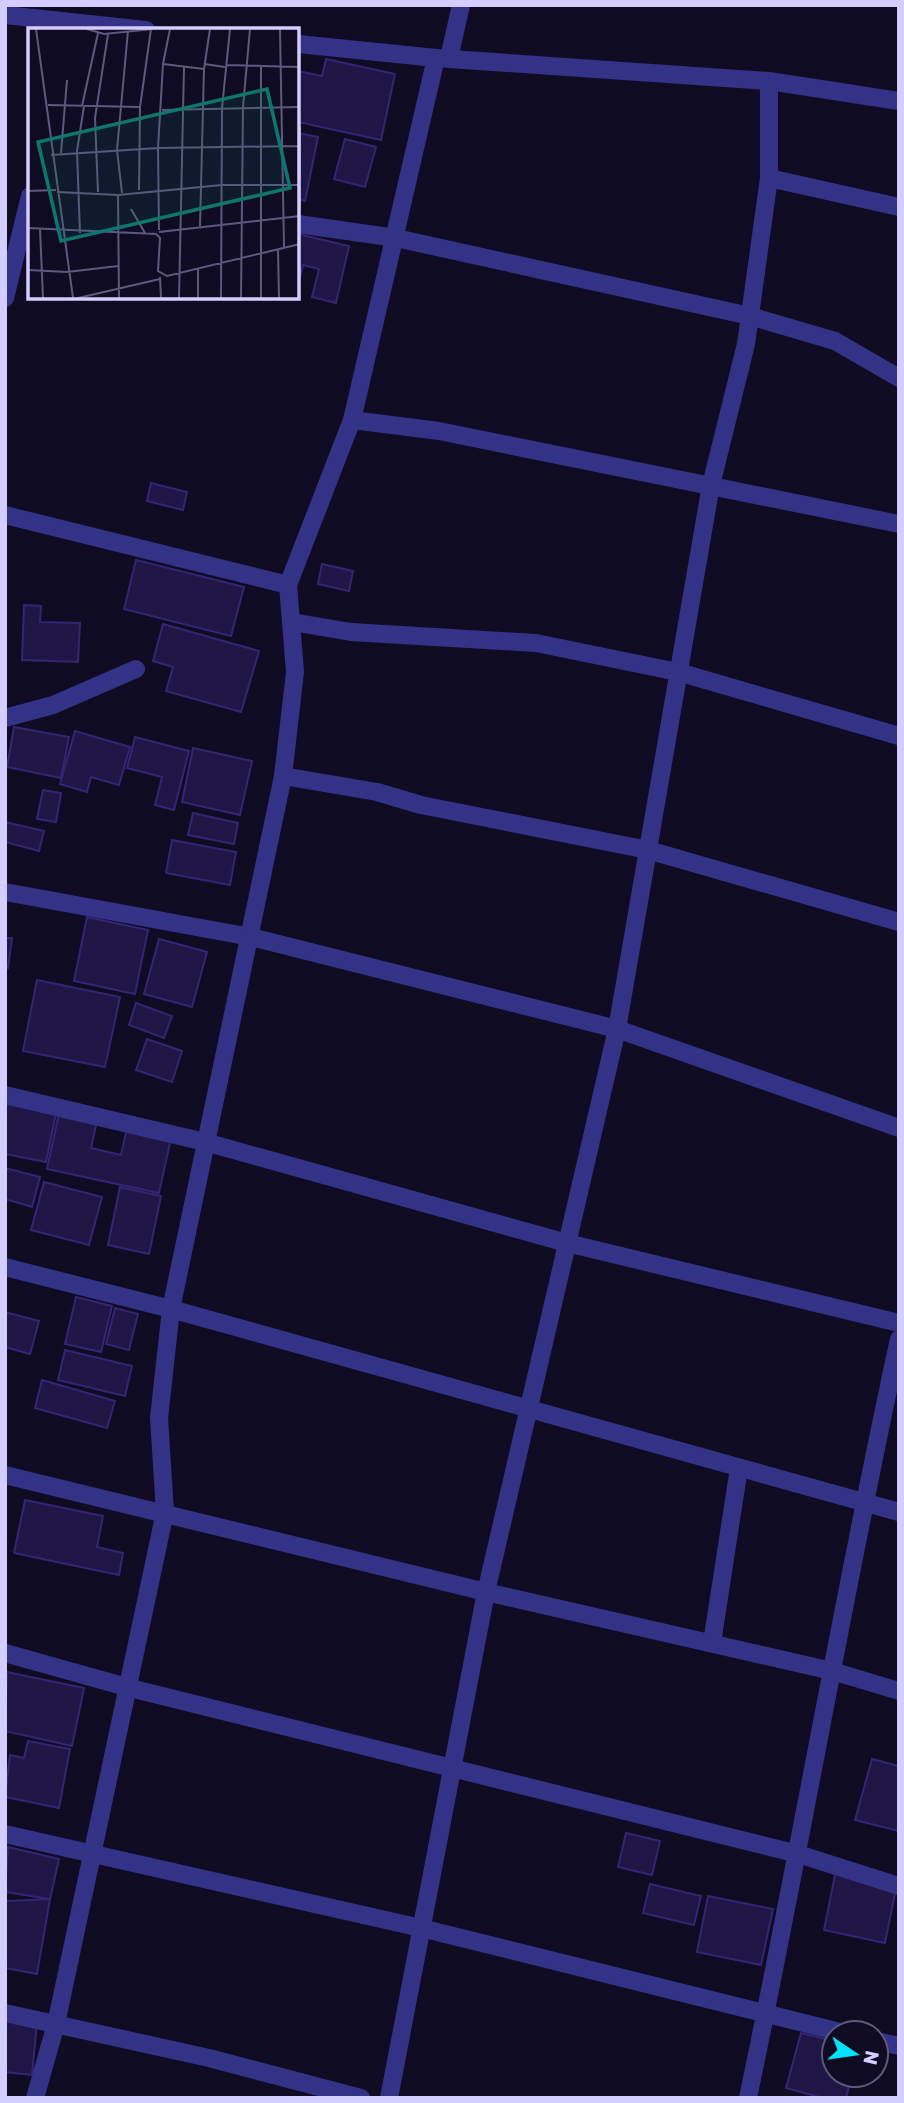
<svg xmlns="http://www.w3.org/2000/svg" width="904" height="2103" font-family="Rubik,sans-serif">
  <rect width="100%" height="100%" fill="#0f0b23"/>
  <g fill="#1f1646" stroke="#342574" stroke-width="2">
    <polygon points="326,59 395,74 381,140 298,122 298,71 322,76"/>
    <polygon points="298,133 318,137 305,201 298,199"/>
    <polygon points="345,139 376,147 365,187 334,179"/>
    <polygon points="298,234 349,246 336,303 312,297 319,269 303,265 298,285"/>
    <polygon points="151,483 187,492 183,510 147,501"/>
    <polygon points="136,560 244,587 231,636 124,609"/>
    <polygon points="322,564 353,571 349,591 318,584"/>
    <polygon points="24,605 41,606 40,622 80,623 78,662 22,660"/>
    <polygon points="163,624 259,651 241,712 166,691 173,667 153,661"/>
    <polygon points="14,727 69,737 61,778 7,767"/>
    <polygon points="75,731 130,747 119,785 91,777 87,792 60,784"/>
    <polygon points="135,737 189,751 174,810 155,805 162,777 127,768"/>
    <polygon points="193,748 252,761 240,815 182,802"/>
    <polygon points="43,790 61,793 56,822 37,819"/>
    <polygon points="193,813 238,823 234,844 188,835"/>
    <polygon points="5,822 44,831 39,851 5,842"/>
    <polygon points="172,840 236,852 230,885 166,873"/>
    <polygon points="87,917 148,930 135,994 74,981"/>
    <polygon points="5,938 12,938 8,968 5,967"/>
    <polygon points="159,939 207,952 192,1007 144,994"/>
    <polygon points="37,980 120,997 105,1067 23,1051"/>
    <polygon points="136,1003 172,1016 164,1038 129,1025"/>
    <polygon points="147,1039 182,1051 172,1082 136,1070"/>
    <polygon points="5,1103 56,1113 46,1162 5,1154"/>
    <polygon points="59,1113 97,1121 91,1148 121,1155 127,1128 171,1138 159,1193 47,1169"/>
    <polygon points="5,1168 40,1177 32,1207 5,1199"/>
    <polygon points="44,1182 102,1197 89,1245 31,1230"/>
    <polygon points="120,1187 161,1196 149,1254 108,1245"/>
    <polygon points="76,1297 112,1306 101,1352 65,1344"/>
    <polygon points="115,1308 138,1314 129,1350 106,1344"/>
    <polygon points="5,1312 39,1321 30,1354 5,1347"/>
    <polygon points="65,1350 132,1366 125,1396 58,1380"/>
    <polygon points="42,1380 115,1401 107,1428 35,1408"/>
    <polygon points="25,1500 103,1516 97,1547 123,1553 119,1575 14,1553"/>
    <polygon points="7,1672 84,1688 72,1746 5,1731"/>
    <polygon points="28,1741 70,1749 59,1808 5,1797 10,1755 24,1758"/>
    <polygon points="872,1759 899,1766 899,1831 855,1820"/>
    <polygon points="626,1833 660,1841 652,1875 618,1867"/>
    <polygon points="8,1847 59,1859 50,1899 5,1892"/>
    <polygon points="836,1870 897,1883 885,1943 824,1930"/>
    <polygon points="650,1884 701,1896 694,1925 643,1913"/>
    <polygon points="708,1896 773,1909 761,1965 697,1952"/>
    <polygon points="50,1899 37,1974 5,1968 5,1901"/>
    <polygon points="5,2009 38,2012 32,2075 5,2072"/>
    <polygon points="801,2033 834,2041 834,2075 852,2075 846,2098 823,2098 786,2088"/>
  </g>
  <g fill="none" stroke-linecap="round" stroke-linejoin="round">
    <g stroke="#343287" stroke-width="18">
      <polyline points="5,15 146,30"/>
      <polyline points="298,44 436,58 769,81 899,101"/>
      <polyline points="449,58 461,5"/>
      <polyline points="769,178 899,207"/>
      <polyline points="298,224 396,238 750,316 835,341 899,378"/>
      <polyline points="5,298 30,196"/>
      <polyline points="352,420 439,431 899,524"/>
      <polyline points="5,515 288,585"/>
      <polyline points="292,622 351,632 536,643 678,672 899,736"/>
      <polyline points="5,718 53,705 136,669"/>
      <polyline points="283,776 377,792 421,805 648,850 899,922"/>
      <polyline points="5,892 251,937 617,1029 899,1128"/>
      <polyline points="5,1095 205,1142 567,1243 899,1323"/>
      <polyline points="5,1267 171,1309 899,1512"/>
      <polyline points="5,1475 486,1592 832,1671 899,1691"/>
      <polyline points="712,1643 739,1468"/>
      <polyline points="5,1653 130,1688 798,1854 899,1886"/>
      <polyline points="5,1834 421,1928 844,2033"/>
      <polyline points="5,2013 209,2058 361,2098"/>
      <polyline points="876,2041 899,2046"/>
      <polyline points="35,2098 56,2024 165,1512 159,1418 171,1309 283,776 295,672 288,585 352,420 436,58"/>
      <polyline points="389,2098 486,1592 617,1029 711,485 746,344 769,178 769,81"/>
      <path d="M 748,2098 C 801,1845 844,1591 899,1339"/>
    </g>
  </g>
  <g transform="translate(28 28)">
    <rect width="271" height="271" fill="#0f0b23"/>
    <path fill="none" stroke="#5d597b" stroke-width="2" d="M 8,1 L 45,270M 59,1 L 76,6 L 125,1M 252,1 L 256,219M 135,36 L 176,41M 176,36 L 197,39M 198,37 L 272,39M 20,77 L 112,79M 54,78 L 70,5M 134,82 L 272,79M 272,99 L 272,154M 33,125 L 39,52M 23,127 L 130,120 L 272,118M 272,159 L 272,181M 111,162 L 112,79 L 123,1M 0,163 L 28,162M 29,164 L 90,167 L 194,157 L 272,157M 70,164 L 67,90 L 80,6M 94,165 L 89,122 L 100,3M 90,167 L 91,270M 103,181 L 117,205M 172,198 L 176,41 L 182,1M 0,200 L 128,206 L 132,210 L 130,243 L 139,248 L 272,216M 12,201 L 15,270M 131,202 L 130,120 L 135,36 L 142,1M 131,204 L 272,188M 52,205 L 49,123 L 56,78M 250,221 L 251,270M 170,241 L 170,270M 0,242 L 39,244 L 90,238M 132,249 L 133,270M 50,270 L 132,251M 151,270 L 156,39M 193,270 L 194,80 L 202,1M 213,270 L 215,79 L 222,1M 233,270 L 233,38"/>
    <path fill="#0f766e" fill-opacity="0.15" stroke="#0f766e" stroke-width="3.5" d="M 239,61 L 262,160 L 33,213 L 10,114 Z"/>
    <rect width="271" height="271" fill="none" stroke="#d3ceff" stroke-width="3.5"/>
  </g>
  <rect width="904" height="2103" fill="none" stroke="#d3ceff" stroke-width="14"/>
  <g transform="translate(855 2054) rotate(103)"><circle r="33" fill="#0f0b23" stroke="#5d597b" stroke-width="2"/>
  <path d="M0-5L12 26L0 18L-12 26Z" fill="#00e2f9"/>
  <text y="-10" font-size="19" font-weight="bold" text-anchor="middle" fill="#d3ceff">N</text>
  </g>
</svg>
